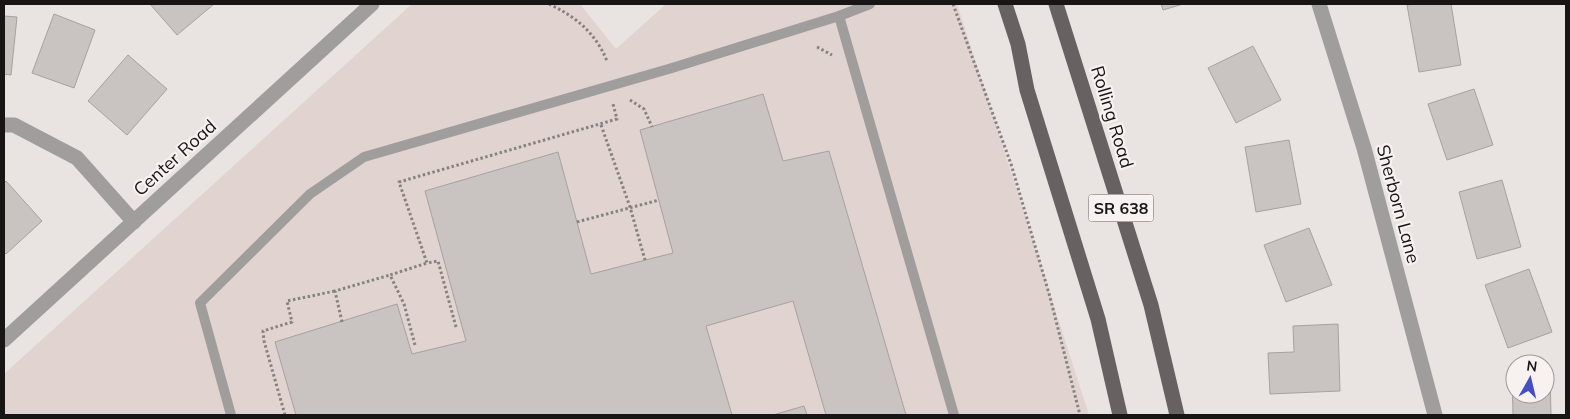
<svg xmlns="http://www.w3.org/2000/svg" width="1570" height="419" font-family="Mulish,sans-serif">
  <rect width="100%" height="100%" fill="#e9e3e2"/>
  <polygon fill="#e1d3cf" points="412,4 580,4 616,49 666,4 957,4 1089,415 4,415 4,374"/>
  <g fill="#c9c3c2" stroke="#a7a19f">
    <polygon points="150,4 214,4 177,35"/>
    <polygon points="1161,4 1183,4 1163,10"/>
    <polygon points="1415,4 1451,4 1461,65 1419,72 1407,5"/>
    <polygon points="54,14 95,30 74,88 32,73"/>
    <polygon points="4,16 17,17 11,75 4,74"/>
    <polygon points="1253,46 1281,100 1236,123 1208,68"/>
    <polygon points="128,55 167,89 127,135 88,101"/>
    <polygon points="1474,89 1493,145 1447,160 1428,104"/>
    <polygon points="763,94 783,161 829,151 906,415 826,415 793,301 706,326 732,415 296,415 275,342 397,304 412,354 466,341 425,191 558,152 591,274 673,253 640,130"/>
    <polygon points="1289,140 1301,204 1256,212 1245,147"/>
    <polygon points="1502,180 1521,247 1477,259 1459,192"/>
    <polygon points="6,181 42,221 6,254 4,252 4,183"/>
    <polygon points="1309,228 1332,285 1286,302 1264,245"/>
    <polygon points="1529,269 1552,332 1508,348 1485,285"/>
    <polygon points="1338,324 1340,391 1270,394 1268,353 1294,352 1293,326"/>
    <polygon points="1512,373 1515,373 1515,394 1545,394 1545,373 1550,373 1551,415 1513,415"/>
    <polygon points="804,406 807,415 773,415"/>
  </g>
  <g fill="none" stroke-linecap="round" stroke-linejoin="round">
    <g stroke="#868281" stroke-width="3" stroke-dasharray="2.5 2.5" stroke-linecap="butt">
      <path d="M 549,4 C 576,17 595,32 607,61"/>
      <polyline points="953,4 1011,164 1050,297 1080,415"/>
      <polyline points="817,47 832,55"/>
      <polyline points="630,100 644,109 652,127"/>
      <polyline points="601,125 630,207 645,260"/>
      <polyline points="577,222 659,200"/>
      <polyline points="342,322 335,291 390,275"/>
      <polyline points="456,327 438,261 427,263 399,182 617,119 613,104"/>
      <polyline points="415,345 404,304 390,275 427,263"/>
      <polyline points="285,415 264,341 263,331 292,322 287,301 335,291"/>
    </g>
    <g stroke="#a09d9d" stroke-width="10">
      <polyline points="839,16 954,415"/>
      <polyline points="231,415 200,303 310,194 364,157 672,68 839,16 870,4"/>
    </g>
    <g stroke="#a09d9d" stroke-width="15">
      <polyline points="1319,4 1364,148 1435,415"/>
      <polyline points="4,125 14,125 77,158 134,222"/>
      <polyline points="4,340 372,4"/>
    </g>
    <g stroke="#676261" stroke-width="15">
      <polyline points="1005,4 1018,44 1027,90 1098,319 1120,415"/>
      <polyline points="1056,4 1151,305 1177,415"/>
    </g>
  </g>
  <g text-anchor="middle" stroke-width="4.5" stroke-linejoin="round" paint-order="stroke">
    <rect fill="#f7f1ef" stroke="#5b5756" stroke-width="1" x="1088.5" y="194.5" width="65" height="27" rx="4"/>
    <g font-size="16" font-weight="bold" fill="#181515">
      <text x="1121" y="214">SR 638</text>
    </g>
    <g font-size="18" fill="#181515" stroke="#f7f1ef">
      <text transform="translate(1112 117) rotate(73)" y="6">Rolling Road</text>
      <text transform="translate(175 158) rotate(-42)" y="6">Center Road</text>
      <text transform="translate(1398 204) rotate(75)" y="6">Sherborn Lane</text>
    </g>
  </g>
  <rect width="1570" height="419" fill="none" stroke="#181515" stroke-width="10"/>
  <g transform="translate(1530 379) rotate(8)"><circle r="24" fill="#f7f1ef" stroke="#9e9998"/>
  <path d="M0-4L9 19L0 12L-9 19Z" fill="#454ec2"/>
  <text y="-8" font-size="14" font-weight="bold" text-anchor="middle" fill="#181515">N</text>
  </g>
</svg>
